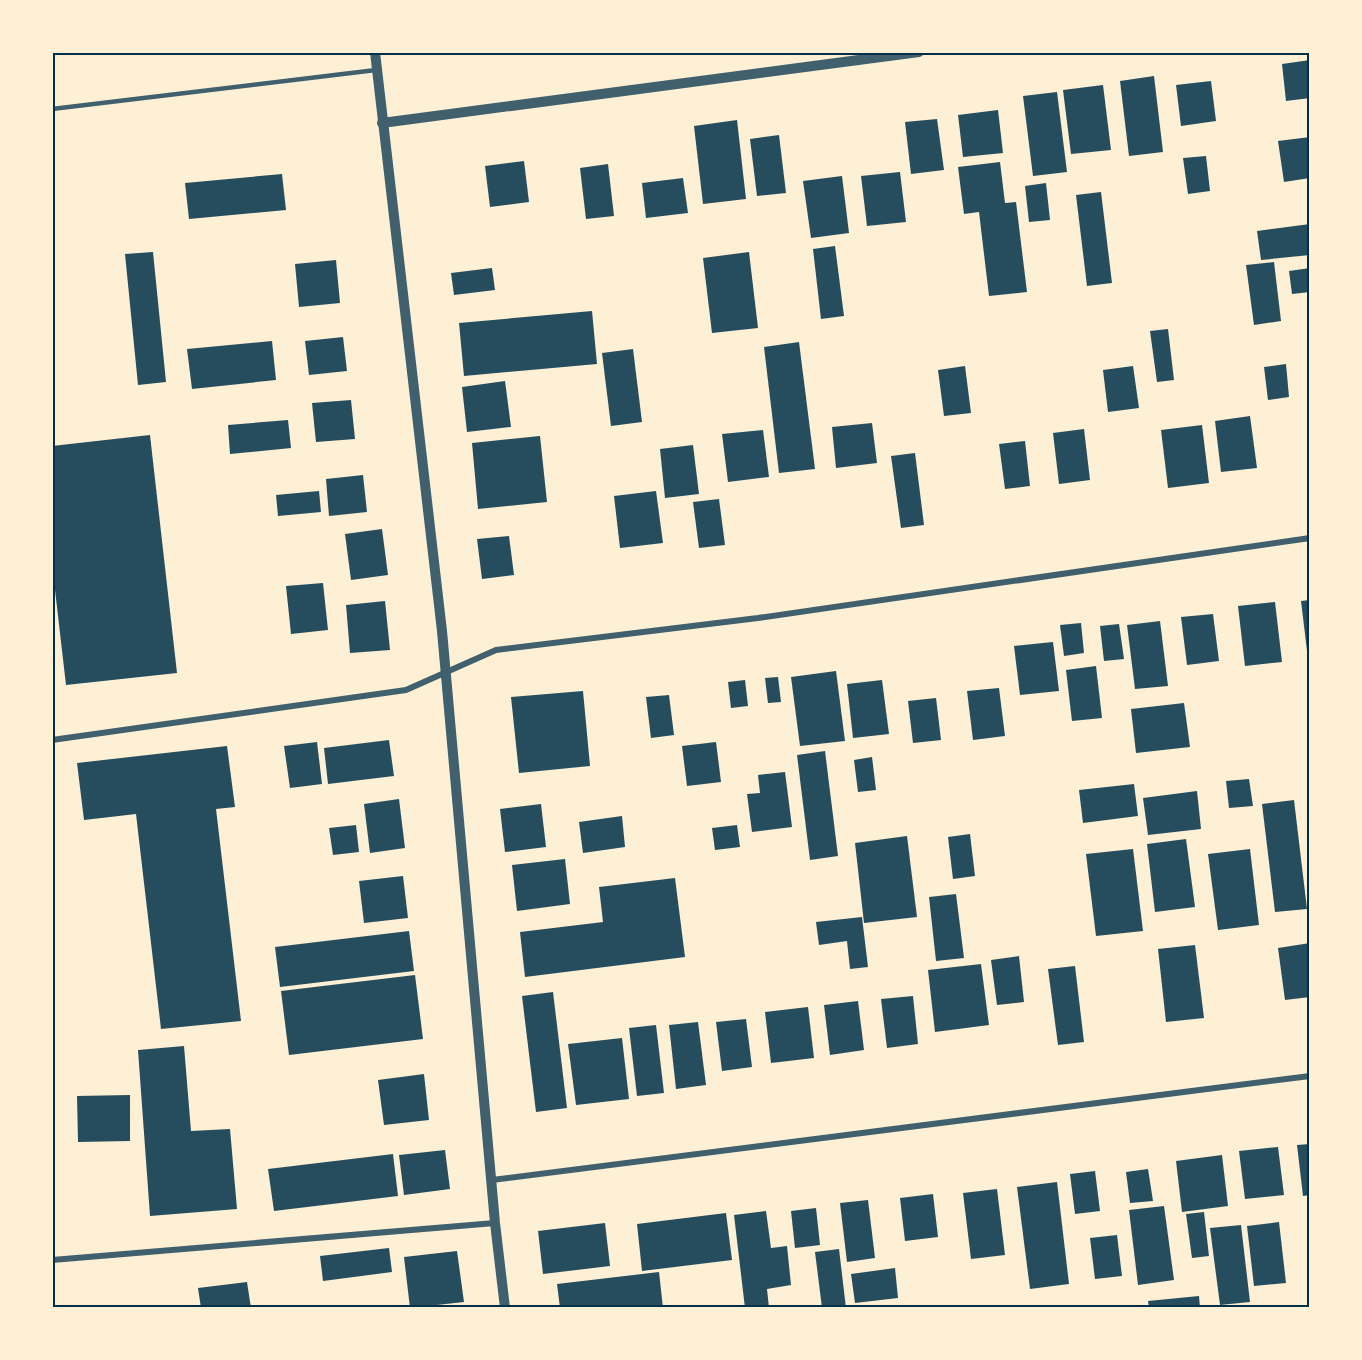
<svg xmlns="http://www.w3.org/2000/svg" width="1362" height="1360" font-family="'Fira Sans Condensed',sans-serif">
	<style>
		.building { fill: #264d5e }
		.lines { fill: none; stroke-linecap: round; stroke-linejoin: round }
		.service { stroke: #3f606c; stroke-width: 4.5 }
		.minor { stroke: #3f606c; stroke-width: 6 }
		.tertiary { stroke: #3f606c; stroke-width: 10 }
		.neatline { fill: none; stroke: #003049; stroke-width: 2 }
	</style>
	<rect width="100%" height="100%" fill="#fdf0d5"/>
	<g class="building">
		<path d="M1310 60V98L1286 101 1282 64Z"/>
		<path d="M1154 76 1163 152 1129 156 1120 81Z"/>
		<path d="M1211 81 1216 121 1181 126 1176 85Z"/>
		<path d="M1103 85 1111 150 1071 154 1063 90Z"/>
		<path d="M1057 92 1067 172 1033 176 1023 96Z"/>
		<path d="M998 110 1003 153 963 157 958 115Z"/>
		<path d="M937 119 944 170 911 174 905 122Z"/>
		<path d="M737 120 746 199 703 204 694 126Z"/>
		<path d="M779 135 786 193 757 196 750 139Z"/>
		<path d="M1310 137V178L1284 182 1278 141Z"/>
		<path d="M1206 156 1210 191 1188 194 1183 158Z"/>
		<path d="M524 161 529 202 490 207 485 166Z"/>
		<path d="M1000 162 1005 203 1016 202 1027 292 989 296 979 212 964 214 958 167Z"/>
		<path d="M608 164 614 216 586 219 580 168Z"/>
		<path d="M900 172 906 222 867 226 861 176Z"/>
		<path d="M282 174 286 210 189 219 185 183Z"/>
		<path d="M842 176 849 233 811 238 803 181Z"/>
		<path d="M683 178 688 213 646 218 642 183Z"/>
		<path d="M1046 183 1050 220 1029 222 1025 186Z"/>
		<path d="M1101 192 1112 283 1087 286 1076 195Z"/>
		<path d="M1310 224V255L1261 260 1257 231Z"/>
		<path d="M835 246 844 316 821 319 813 249Z"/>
		<path d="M153 252 166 382 138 385 125 254Z"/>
		<path d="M749 252 758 328 712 333 703 258Z"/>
		<path d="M336 260 340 303 299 307 295 264Z"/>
		<path d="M1274 262 1281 321 1254 325 1246 265Z"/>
		<path d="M492 268 495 290 454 295 451 273Z"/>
		<path d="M1310 268V292L1292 294 1289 271Z"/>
		<path d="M592 311 597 364 464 376 459 323Z"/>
		<path d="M1168 329 1174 380 1157 382 1150 331Z"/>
		<path d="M343 337 347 371 309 375 305 341Z"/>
		<path d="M272 341 276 380 192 389 187 349Z"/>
		<path d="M799 342 815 469 779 473 764 347Z"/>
		<path d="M633 349 642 422 611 426 602 353Z"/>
		<path d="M1286 364 1289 397 1268 400 1264 367Z"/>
		<path d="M965 366 971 413 944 416 938 370Z"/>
		<path d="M1133 366 1139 408 1108 412 1103 370Z"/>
		<path d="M505 381 511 427 467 432 462 387Z"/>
		<path d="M351 400 355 439 316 442 312 403Z"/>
		<path d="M1250 416 1257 468 1221 472 1215 421Z"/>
		<path d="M288 420 291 448 230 454 228 425Z"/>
		<path d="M872 423 877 463 836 468 832 427Z"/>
		<path d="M1202 425 1209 483 1168 488 1161 430Z"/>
		<path d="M1084 429 1090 480 1059 484 1053 433Z"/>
		<path d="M763 430 769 477 728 482 722 434Z"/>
		<path d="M150 435 177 673 66 685 52 564V446Z"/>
		<path d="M540 436 547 502 478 509 472 443Z"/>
		<path d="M1025 441 1030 486 1005 489 999 444Z"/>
		<path d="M693 445 699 494 665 498 660 449Z"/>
		<path d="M915 453 924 525 901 528 891 456Z"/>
		<path d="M363 475 367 512 329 516 326 479Z"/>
		<path d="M319 491 321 512 278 516 276 495Z"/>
		<path d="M656 491 663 543 620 548 614 496Z"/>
		<path d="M719 499 725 545 699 548 693 502Z"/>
		<path d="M382 529 388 575 351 580 345 534Z"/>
		<path d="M509 536 514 575 482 579 477 539Z"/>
		<path d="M323 583 328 630 291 634 286 586Z"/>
		<path d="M1310 600V659H1308L1301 601Z"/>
		<path d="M385 601 390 650 350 653 346 605Z"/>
		<path d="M1275 602 1282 662 1245 666 1238 606Z"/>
		<path d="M1213 614 1219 661 1187 665 1181 617Z"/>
		<path d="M1160 621 1168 686 1135 689 1127 625Z"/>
		<path d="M1081 623 1084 653 1064 656 1060 625Z"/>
		<path d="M1119 624 1124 659 1104 661 1100 626Z"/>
		<path d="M1053 642 1059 691 1020 695 1014 646Z"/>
		<path d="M1096 666 1102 718 1072 721 1066 670Z"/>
		<path d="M836 671 845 741 800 746 791 677Z"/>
		<path d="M778 677 781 702 768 703 765 678Z"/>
		<path d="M745 680 748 706 731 708 728 682Z"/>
		<path d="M882 680 889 734 853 738 847 684Z"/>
		<path d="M999 688 1005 736 973 740 967 691Z"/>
		<path d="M583 691 590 766 519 773 511 697Z"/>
		<path d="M669 695 674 735 651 738 646 697Z"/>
		<path d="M936 698 941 740 913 743 908 701Z"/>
		<path d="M1184 703 1190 747 1136 753 1131 709Z"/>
		<path d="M389 740 394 776 328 784 324 748Z"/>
		<path d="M317 742 322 784 290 788 284 746Z"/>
		<path d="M716 742 721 782 687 786 682 746Z"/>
		<path d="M227 746 235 807 216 809 241 1021 161 1029 136 814 84 820 77 763Z"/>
		<path d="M825 751 838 856 810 860 797 755Z"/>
		<path d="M872 757 876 790 858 792 854 760Z"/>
		<path d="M785 772 792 827 752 832 747 794 760 793 758 775Z"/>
		<path d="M1249 779 1253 806 1229 808 1226 781Z"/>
		<path d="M1134 784 1138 816 1083 823 1079 790Z"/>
		<path d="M1197 791 1201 829 1148 835 1143 798Z"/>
		<path d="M399 799 405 848 370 853 364 804Z"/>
		<path d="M1294 800 1307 909 1275 912 1262 804Z"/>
		<path d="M541 804 546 847 505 852 500 809Z"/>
		<path d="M622 816 625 847 583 853 579 822Z"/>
		<path d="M356 825 359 852 333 855 329 828Z"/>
		<path d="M737 825 740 847 715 850 712 828Z"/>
		<path d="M970 834 975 876 953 879 948 837Z"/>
		<path d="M907 836 917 917 864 923 855 843Z"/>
		<path d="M1186 839 1195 907 1155 912 1147 844Z"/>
		<path d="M1133 849 1143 931 1096 936 1086 854Z"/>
		<path d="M1250 849 1259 925 1218 930 1208 854Z"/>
		<path d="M565 859 570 904 517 911 512 865Z"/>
		<path d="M403 876 408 918 364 923 359 881Z"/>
		<path d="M675 878 685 957 525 977 520 932 603 922 599 887Z"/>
		<path d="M956 894 964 958 936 961 929 897Z"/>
		<path d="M862 917 868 967 850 969 847 941 819 945 816 922Z"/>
		<path d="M409 931 414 971 280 987 275 947Z"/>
		<path d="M1310 943V997L1285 1000 1278 948Z"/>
		<path d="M1195 945 1204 1018 1166 1022 1158 949Z"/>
		<path d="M1019 956 1024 1002 997 1005 991 960Z"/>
		<path d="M981 964 989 1025 935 1032 928 970Z"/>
		<path d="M1075 966 1084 1042 1058 1045 1048 969Z"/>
		<path d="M415 975 423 1039 289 1055 281 991Z"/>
		<path d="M553 992 567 1108 536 1112 522 996Z"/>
		<path d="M913 996 918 1044 887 1048 881 999Z"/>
		<path d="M858 1001 864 1050 830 1055 824 1005Z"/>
		<path d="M808 1007 814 1058 771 1063 765 1012Z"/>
		<path d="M746 1019 752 1067 722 1071 716 1022Z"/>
		<path d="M698 1022 706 1085 676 1089 669 1025Z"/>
		<path d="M656 1025 664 1093 637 1096 629 1028Z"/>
		<path d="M622 1038 629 1099 576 1105 568 1044Z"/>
		<path d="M184 1046 191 1131 230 1129 237 1209 150 1216 138 1050Z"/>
		<path d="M424 1074 429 1120 384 1125 378 1080Z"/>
		<path d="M130 1095V1141L78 1142 77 1096Z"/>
		<path d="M1310 1144V1195L1303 1196 1297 1145Z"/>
		<path d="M1278 1147 1284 1195 1245 1199 1239 1151Z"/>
		<path d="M445 1150 450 1189 404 1195 399 1155Z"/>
		<path d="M393 1154 398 1196 274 1211 268 1169Z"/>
		<path d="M1222 1155 1228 1206 1182 1212 1176 1161Z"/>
		<path d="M1148 1169 1153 1201 1130 1203 1126 1172Z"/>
		<path d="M1095 1171 1100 1211 1075 1214 1070 1174Z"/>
		<path d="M1057 1182 1069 1284 1030 1289 1017 1187Z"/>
		<path d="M997 1189 1005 1255 971 1259 963 1193Z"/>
		<path d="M933 1194 938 1237 905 1241 900 1198Z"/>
		<path d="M868 1200 875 1258 847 1262 840 1203Z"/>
		<path d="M1164 1206 1174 1280 1138 1285 1129 1210Z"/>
		<path d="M816 1208 820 1245 795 1248 791 1211Z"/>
		<path d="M766 1211 771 1248 787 1246 791 1285 767 1289 769 1308H745L734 1215Z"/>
		<path d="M1204 1212 1209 1256 1192 1258 1186 1214Z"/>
		<path d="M726 1213 732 1260 642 1271 637 1224Z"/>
		<path d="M1279 1222 1286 1283 1254 1286 1247 1226Z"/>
		<path d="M605 1223 610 1266 543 1274 538 1231Z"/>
		<path d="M1241 1225 1250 1302 1220 1305 1210 1228Z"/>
		<path d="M1117 1235 1122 1276 1095 1279 1090 1238Z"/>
		<path d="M389 1248 392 1272 323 1281 320 1256Z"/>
		<path d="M839 1249 846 1308H822L815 1252Z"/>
		<path d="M457 1251 464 1302 410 1308 404 1257Z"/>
		<path d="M895 1268 898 1298 855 1303 851 1274Z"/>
		<path d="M659 1272 663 1308H560L557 1284Z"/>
		<path d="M247 1282 251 1308H201L198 1288Z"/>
		<path d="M1199 1296 1200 1308H1149L1148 1301Z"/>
	</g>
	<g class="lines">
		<path class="service" d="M52 109 376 70"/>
		<g class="minor">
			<path d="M52 740 406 690 496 650 758 618 1310 538"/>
			<path d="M492 1180 1310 1076"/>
			<path d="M52 1260 495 1223"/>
		</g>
		<g class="tertiary">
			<path d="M375 52 442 631 495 1223 505 1308"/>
			<path d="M382 123 919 52"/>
		</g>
	</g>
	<rect width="1362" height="1360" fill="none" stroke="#fdf0d5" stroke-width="108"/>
	<rect x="54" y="54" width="1254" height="1252" class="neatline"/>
</svg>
